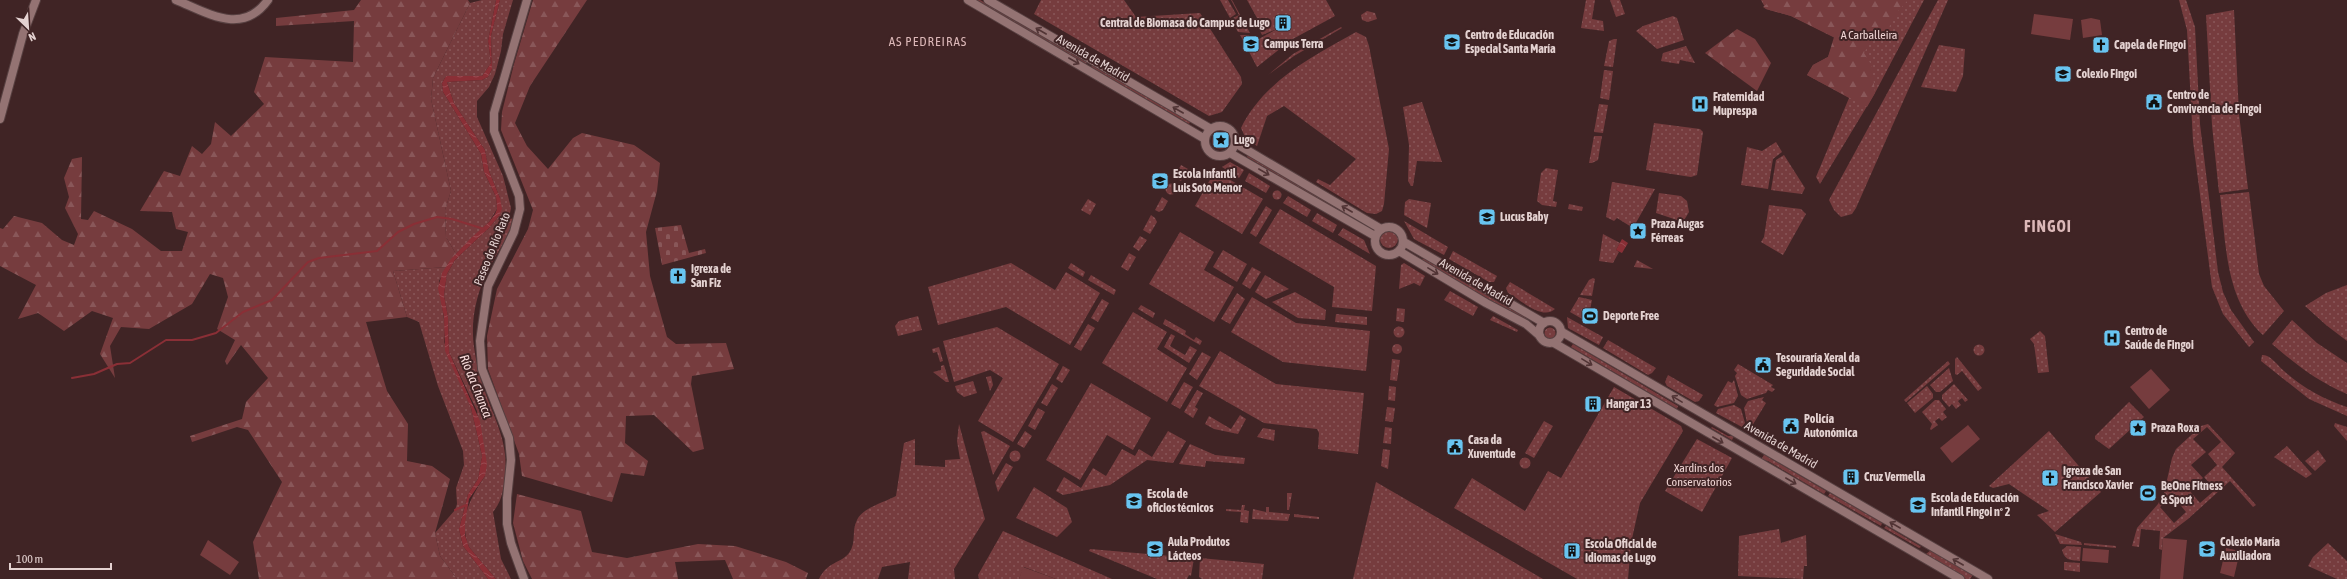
<svg xmlns="http://www.w3.org/2000/svg" width="2347" height="579" font-family="'Asap Condensed',sans-serif">
	<style>
		.green { fill: url(#green-dots); fill-rule: evenodd }
		.forest { fill: url(#forest-firs) }
		.cemetery { fill: url(#cemetery-stones) }
		.pitch { fill: #763c3e }
		.water { fill: url(#water-waves) }
		.lines { fill: none; stroke-linecap: round; stroke-linejoin: round }
		.stream { stroke: #8a2f36; stroke-width: 2 }
		.tertiary-casing { stroke: #574041; stroke-width: 10 }
		.tertiary { stroke: #947373; stroke-width: 8 }
		.oneway { stroke: #513435 }
		.labels { text-anchor: middle; dominant-baseline: central; stroke-width: 4; stroke-linejoin: round; paint-order: stroke }
		.poi-label { font-size: 12px; font-weight: bold; fill: #e4d2d1; stroke: #402425; text-anchor: start }
		.park-label { font-size: 12px; fill: #f0d5d4; stroke: #402425 }
		.street-label { font-size: 12px; fill: #e4d2d1; stroke: #402425 }
		.neighbourhood-label { font-size: 13px; letter-spacing: 1px; fill: #dcb8b8; stroke: #402425 }
		.water-label { font-size: 13px; font-style: italic; fill: #f8dddc; stroke: #402425 }
		.district-label { font-size: 16px; font-weight: bold; letter-spacing: 1px; fill: #dcb8b8; stroke: #402425 }
	</style>
	<defs>
		<pattern id="green-dots" width="8" height="8" patternUnits="userSpaceOnUse"><rect width="8" height="8" fill="#763c3e"/><path d="M2 2h.1M6 6h.1" fill="none" stroke="#895759" stroke-width="1.8" stroke-linecap="round"/></pattern>
		<pattern id="forest-firs" width="22" height="20" patternUnits="userSpaceOnUse"><rect width="22" height="20" fill="#763c3e"/><path d="M5 1l3.5 6h-7zM16 11l3.5 6h-7z" fill="#895759"/></pattern>
		<pattern id="cemetery-stones" width="16" height="16" patternUnits="userSpaceOnUse"><rect width="16" height="16" fill="#763c3e"/><path d="M2 7V4a2 2 0 0 1 4 0v3zM10 15v-3a2 2 0 0 1 4 0v3z" fill="#895759"/></pattern>
		<pattern id="water-waves" width="16" height="10" patternUnits="userSpaceOnUse"><rect width="16" height="10" fill="#8a2f36"/><path d="M0 5q4-4 8 0t8 0" fill="none" stroke="#9a4c52"/></pattern>
	</defs>
	<rect width="100%" height="100%" fill="#402425"/>
	<g class="green">
		<path d="M482 0H496L488 41 491 63 482 76H446L442 83 443 92 481 154 484 172 496 197 497 209 489 222 456 254 446 237 445 210 451 191 431 99 433 78 470 3Z"/>
		<path d="M500 0H513L503 34 501 51 495 74 489 87 477 101V117L503 176 511 208 509 218 513 219C509 237 498 251 489 268 477 292 470 319 474 347 476 360 478 373 483 386 495 422 511 444 504 485 502 496 500 503 493 512L501 559 511 579H496L469 547C458 519 470 499 485 476L477 411 449 352 448 317 444 295 447 274 455 260 489 228 499 216 500 198 489 171 485 150 454 103 447 82 482 80 488 77 492 69 491 36Z"/>
		<path d="M975 0H980L1087 62 1086 64Z"/>
		<path d="M1041 0H1124L1136 17 1200 13 1241 77 1242 84 1222 112 1209 116 1034 14Z"/>
		<path d="M1220 0H1228L1236 14 1230 18Z"/>
		<path d="M1231 0H1232L1250 33 1238 32 1231 19 1239 15Z"/>
		<path d="M1247 0H1326L1335 16 1291 40 1257 67 1246 46 1277 29 1262 35 1259 29 1262 27Z"/>
		<path d="M1586 0H1595L1592 19 1603 21 1604 31 1581 28Z"/>
		<path d="M1610 0H1620L1625 14 1616 17Z"/>
		<path d="M1761 0H1924L1875 93 1820 184 1816 177 1849 98 1807 75 1813 65 1828 57 1835 38 1791 16 1766 9Z"/>
		<path d="M1938 0H1948L1856 208 1852 214 1841 217 1834 210 1829 200Z"/>
		<path d="M2179 0H2186L2195 27 2200 124 2218 272 2223 292 2231 310 2254 342 2249 347 2223 314 2212 287 2193 141 2187 30Z"/>
		<path d="M2234 10 2239 114 2248 189 2219 193 2212 125 2206 15Z"/>
		<path d="M1367 11 1375 13 1377 19 1368 22 1362 20 1361 15Z"/>
		<path d="M1673 16 1677 18 1684 40 1657 49 1636 31 1643 26Z"/>
		<path d="M1341 27 1342 28 1294 56 1268 75 1293 54Z"/>
		<path d="M1356 32 1366 37 1369 46 1389 149 1384 204 1382 211 1376 214 1367 213 1316 182 1318 179 1330 185 1356 159 1284 106 1267 116 1257 146 1246 139 1241 128C1264 81 1313 56 1356 32Z"/>
		<path d="M1240 35H1249L1252 40 1245 44Z"/>
		<path d="M1614 39H1617L1613 67 1604 66 1609 41Z"/>
		<path d="M1939 45 1965 49 1963 76 1956 92 1921 87Z"/>
		<path d="M1686 46 1695 63 1680 60 1679 64 1661 61 1663 53Z"/>
		<path d="M1093 65 1190 122 1189 124 1091 67Z"/>
		<path d="M1604 70 1613 71 1609 100 1600 98Z"/>
		<path d="M1422 102 1442 162 1417 161 1413 186H1411L1408 181 1409 145 1403 107Z"/>
		<path d="M1599 104 1608 105 1603 133 1594 132Z"/>
		<path d="M1654 123 1700 129 1703 132 1697 175 1691 177 1646 170Z"/>
		<circle cx="1220" cy="141" r="8"/>
		<path d="M1594 136H1602L1598 160 1592 163H1589Z"/>
		<path d="M1776 142 1782 152 1773 159 1768 189 1741 185 1747 147 1762 151Z"/>
		<path d="M1248 155 1354 218 1353 219 1247 157Z"/>
		<path d="M1784 155 1805 188 1802 194 1771 190 1776 160Z"/>
		<path d="M1230 162 1244 170 1239 178 1222 167Z"/>
		<path d="M1181 165 1188 169 1181 181 1174 177Z"/>
		<path d="M1546 168 1558 170 1553 201 1557 202 1556 207 1542 205 1537 201 1541 173Z"/>
		<path d="M1215 171 1263 199 1242 234 1195 206Z"/>
		<path d="M1249 173 1270 186 1266 193 1245 181Z"/>
		<path d="M1612 182 1655 189 1633 228 1617 218 1614 221 1606 217Z"/>
		<circle cx="1171" cy="189" r="5.5"/>
		<circle cx="1277" cy="195" r="4.5"/>
		<path d="M2249 192 2259 274 2264 286 2284 311 2263 335C2225 300 2226 243 2220 195Z"/>
		<path d="M1659 193 1681 196 1687 201 1689 212 1683 222 1656 213Z"/>
		<path d="M1288 196 1311 210 1307 217 1283 203Z"/>
		<path d="M1162 197 1168 201 1163 210 1159 212 1155 210Z"/>
		<path d="M1088 199 1096 204 1090 215 1081 210Z"/>
		<path d="M1409 199 1431 203 1427 228 1404 215 1405 202Z"/>
		<path d="M1569 204 1583 207 1582 211 1568 209Z"/>
		<path d="M1769 205 1801 209 1806 214 1783 255 1761 242 1764 237Z"/>
		<path d="M1266 206 1272 210 1256 237 1250 233Z"/>
		<path d="M1280 209 1376 266 1372 311 1332 307 1334 287 1259 243Z"/>
		<path d="M1317 213 1337 225 1333 233 1312 221Z"/>
		<path d="M1151 215 1155 218 1157 222 1150 234 1143 230Z"/>
		<path d="M1404 221 1448 247 1444 255 1414 239Z"/>
		<path d="M1343 228 1364 240 1370 254 1338 235Z"/>
		<circle cx="1389" cy="239" r="9"/>
		<path d="M1180 232 1214 252 1204 270 1234 287 1214 322 1149 284Z"/>
		<path d="M1603 234 1620 243 1616 250 1619 252 1613 263 1599 261Z"/>
		<path d="M1140 236 1147 240 1139 251 1133 247Z"/>
		<path d="M1223 250 1247 264 1237 282 1213 267Z"/>
		<path d="M1453 251 1497 276 1494 282H1489L1449 259Z"/>
		<path d="M1129 253 1136 257 1128 271 1121 267Z"/>
		<path d="M1424 257 1527 318 1526 321 1422 260Z"/>
		<path d="M1637 260 1653 269 1634 267Z"/>
		<path d="M1011 263 1055 290 1066 272 1100 293 1070 345 1006 307 938 325 928 287Z"/>
		<path d="M1071 263 1085 272 1083 277 1068 268Z"/>
		<path d="M1404 263 1425 276 1420 286 1414 283 1399 289 1401 265Z"/>
		<path d="M446 267 439 281 445 327 444 342 471 408 482 456 478 479 468 494 459 529 463 546 488 579H457L440 556 435 533 455 510 457 504 456 488 464 465 463 451 438 386 419 322 407 317 393 271Z"/>
		<path d="M1252 267 1261 272 1250 289 1242 284Z"/>
		<path d="M1091 275 1116 290 1114 295 1088 280Z"/>
		<path d="M1265 275 1289 289 1266 299 1255 292Z"/>
		<path d="M1593 278 1595 279 1592 296 1580 295 1589 280Z"/>
		<path d="M1510 282 1555 309C1542 321 1520 299 1508 293L1506 288Z"/>
		<path d="M2347 285V341L2326 325 2305 306 2326 293Z"/>
		<path d="M1450 291 1478 307 1473 316 1444 300Z"/>
		<path d="M1295 292 1326 310 1325 320 1298 318 1272 302Z"/>
		<path d="M1237 293 1245 299 1230 324 1221 319Z"/>
		<path d="M1252 297 1296 323 1370 331 1366 371 1283 362 1231 332Z"/>
		<path d="M1579 297 1592 300 1590 310 1584 320 1570 312Z"/>
		<path d="M1102 299 1109 303 1098 322 1091 318Z"/>
		<path d="M1141 305 1155 313 1153 318 1138 309Z"/>
		<path d="M1397 308 1405 309 1404 322 1396 321Z"/>
		<path d="M1133 312 1167 332 1157 349 1187 368 1167 402 1102 363Z"/>
		<path d="M1336 314 1367 317V325L1335 322Z"/>
		<path d="M918 316 922 330 898 336 895 326 899 321Z"/>
		<path d="M1493 316 1518 330 1517 332 1490 320Z"/>
		<path d="M1567 317 1603 337 1599 345 1568 328Z"/>
		<path d="M1165 319 1186 331 1185 334 1194 340 1196 337 1202 341 1200 345 1163 324Z"/>
		<path d="M2292 320 2317 343 2347 363V394C2318 382 2295 364 2272 344Z"/>
		<path d="M1088 324 1095 328 1081 351 1074 347Z"/>
		<circle cx="1399" cy="332" r="5.5"/>
		<path d="M997 327 1059 364 1013 442 978 421 1003 378 990 370 954 382 943 341Z"/>
		<circle cx="1550" cy="333" r="5.5"/>
		<path d="M2040 331 2045 336 2049 372 2038 373 2034 344 2030 339Z"/>
		<path d="M1171 334 1175 336 1170 346 1185 355 1190 346 1197 350 1189 363 1164 347Z"/>
		<path d="M1608 340 1656 368 1652 373 1648 375 1603 348Z"/>
		<path d="M1573 344 1678 406 1677 409 1571 347Z"/>
		<circle cx="1397" cy="349" r="5"/>
		<circle cx="1979" cy="350" r="5.5"/>
		<path d="M939 347 943 361 940 362 937 352 933 353 932 349Z"/>
		<path d="M1220 351 1276 384 1364 393 1358 454 1318 449 1319 433 1317 429 1264 423 1199 386Z"/>
		<path d="M1202 352 1211 357 1197 380 1189 374Z"/>
		<path d="M2262 355C2270 354 2278 366 2284 371 2301 387 2325 400 2347 407V416L2309 399 2261 361Z"/>
		<path d="M1957 357 1982 388 1978 391 1962 371 1957 375 1955 374V359Z"/>
		<path d="M1392 359 1400 360 1397 381 1390 380Z"/>
		<path d="M1948 361 1950 364 1906 402 1904 400Z"/>
		<path d="M1738 364 1773 385 1771 387 1775 389 1772 392 1768 390 1766 393 1747 399 1741 395 1735 376 1737 373 1734 370Z"/>
		<path d="M944 365 949 382H946L933 372 941 370V366Z"/>
		<path d="M1063 366 1070 370 1062 383 1056 379Z"/>
		<path d="M1949 368 1953 381 1940 392H1936L1930 385Z"/>
		<path d="M1668 375 1703 395 1699 401 1695 402 1667 386 1665 382Z"/>
		<path d="M991 376 993 385 990 391 986 377Z"/>
		<path d="M1734 380 1738 396 1734 403 1717 407 1714 405 1728 381 1732 383Z"/>
		<path d="M973 381 977 393 964 397 957 392 955 386Z"/>
		<path d="M1184 382 1193 387 1180 409 1171 404Z"/>
		<path d="M1091 383 1151 418 1133 450 1107 435 1080 480 1046 460Z"/>
		<path d="M1052 384 1058 388 1047 406 1041 403Z"/>
		<path d="M1954 384 1968 400 1965 402 1962 398 1958 401 1961 405 1956 409 1952 404 1949 407 1942 399V395Z"/>
		<path d="M1389 386 1396 387 1395 401 1388 400Z"/>
		<path d="M1927 386 1933 394V398L1915 413 1907 403Z"/>
		<path d="M1614 387 1681 426 1683 431 1640 503 1631 543 1628 579H1577L1454 508 1472 478 1525 511 1548 471 1561 478Z"/>
		<path d="M1197 390 1203 393 1195 407 1198 409 1193 418 1184 412Z"/>
		<path d="M1764 397 1762 400 1766 403 1752 426 1747 423 1744 408 1748 401Z"/>
		<path d="M1935 400H1939L1946 409 1943 412 1947 417 1942 421 1939 418 1935 421 1938 425 1931 430 1930 429 1932 424 1922 412Z"/>
		<path d="M2129 402 2144 417 2109 449 2095 439V436Z"/>
		<path d="M1734 405 1741 409 1745 423 1742 427 1716 413 1718 409Z"/>
		<path d="M1387 407 1395 408 1393 422 1385 421Z"/>
		<path d="M1038 408 1045 412 1035 430 1028 426Z"/>
		<path d="M1240 415 1246 419 1238 434 1214 429 1205 424 1209 416 1231 429Z"/>
		<path d="M1544 421 1553 426 1534 458 1525 453Z"/>
		<path d="M2335 423 2347 427V441L2334 426Z"/>
		<path d="M959 424 985 519 954 569 955 579H908L910 562 882 567 878 579H819C828 561 840 564 849 553 857 542 851 531 857 520 862 508 885 502 896 496L904 443 915 439V465L945 467V460L960 459 957 441Z"/>
		<path d="M2208 424 2235 453 2222 467 2256 505 2253 507 2230 481 2188 519 2163 538 2162 550 2159 549 2160 531 2141 529 2139 547 2132 546 2137 528 2158 504 2164 493 2172 458 2176 449 2201 426ZM2207 427 2221 442 2208 454 2217 465 2204 477 2215 490 2200 503 2189 490 2203 478 2191 465 2206 452 2193 439ZM2173 496 2186 512 2174 523 2160 507Z"/>
		<path d="M1385 427 1392 428 1391 444 1383 443Z"/>
		<path d="M1712 427 1728 436H1734L1732 440 1711 428Z"/>
		<path d="M1263 428 1275 430 1274 441 1257 437Z"/>
		<path d="M984 431 1010 446 993 475 981 432Z"/>
		<path d="M1025 431 1032 436 1024 448 1017 444Z"/>
		<path d="M1168 431 1186 441 1173 463 1147 460 1110 485 1063 495 1056 491 1064 477 1081 488 1093 468 1106 476 1122 449 1135 456 1139 449 1152 457Z"/>
		<path d="M2049 431 2101 492 2055 532 2037 515 2049 511 2009 484 1993 488 1989 486Z"/>
		<path d="M1697 439 1732 458 1702 512 1665 491Z"/>
		<path d="M1190 444 1215 455 1245 458 1244 464 1206 461 1205 467 1179 464Z"/>
		<path d="M2287 446 2312 474 2306 478 2274 457Z"/>
		<path d="M1383 449 1390 450 1388 469 1381 466Z"/>
		<path d="M2318 450 2326 461 2315 471 2305 461Z"/>
		<circle cx="1015" cy="456" r="5.5"/>
		<path d="M1765 453 1770 458 1826 491 1824 494 1768 461 1761 460Z"/>
		<circle cx="1525" cy="463" r="5.5"/>
		<path d="M1006 463 1013 467 998 492 995 482Z"/>
		<path d="M1376 482 1543 579H1353Z"/>
		<path d="M1034 487 1067 508 1072 522 1057 537 1016 518Z"/>
		<path d="M1287 493H1292L1289 510H1287Z"/>
		<path d="M1830 493 1882 523 1881 526 1828 496Z"/>
		<path d="M1242 505H1245L1244 510 1249 511 1248 523 1240 522 1241 512 1226 511V509L1241 510Z"/>
		<path d="M1266 507H1269V512L1290 514 1288 521 1252 519 1253 509 1266 512Z"/>
		<path d="M1294 514 1319 517V519L1294 517Z"/>
		<path d="M1886 526 1920 546 1921 547 1919 548 1884 528Z"/>
		<path d="M1779 529 1781 543 1806 535 1807 566H1804L1803 579 1738 576 1739 536Z"/>
		<path d="M1003 531 1112 579H1056L1024 567 1019 579H979L978 575Z"/>
		<path d="M2055 534 2081 542 2082 545 2060 544Z"/>
		<path d="M2084 543 2116 546V548L2084 545Z"/>
		<path d="M2328 543 2347 561V579H2337L2308 566 2313 557Z"/>
		<path d="M2067 546 2081 547 2080 561C2069 560 2065 560 2062 550Z"/>
		<path d="M1090 549 1194 558 1191 576 1189 575 1187 579H1157L1089 551Z"/>
		<path d="M1931 550 1973 575 1970 579H1966L1929 556 1926 554Z"/>
		<path d="M1200 558 1264 564 1262 579H1202L1199 577Z"/>
		<path d="M2064 562 2080 563V572L2064 570Z"/>
	</g>
	<g class="forest">
		<path d="M361 0H468L470 3 433 78 431 99 451 191 445 210 446 237 456 254 446 267 393 271 407 317 366 322 387 391 408 424 407 461 432 466 450 479 435 533 440 556 457 579H259L253 542 282 482 248 430 237 427 192 442 190 436 242 419 246 402 268 378 241 345 227 365 225 361 235 340 217 329 228 297 223 278 210 274 192 304 149 329 121 327 110 346 115 378 100 354 113 318 92 311 64 331 38 313 18 319 36 285 0 266V228L3 229 14 216 42 223 62 240 74 245 78 234 65 208 69 197 64 178 72 159 82 157 81 219 88 220 94 211 132 229 161 251H182L188 232 176 229 172 212 140 211 164 171 180 176 192 146 202 154 211 144 215 122 231 136 264 104 254 92 265 57 353 62 354 21 276 26V18L354 10Z"/>
		<path d="M533 0H587L530 86 515 123 527 146 548 169 573 138 582 133 634 145 660 163 657 191 646 232 650 276 667 337 676 344 726 343 734 369 692 376 691 384 704 449 693 452 654 415 626 416 625 443 648 461 644 476 621 473 612 502 522 476 519 454 488 369 487 336 497 289 528 229 533 210 501 130 502 112 514 64Z"/>
		<path d="M1766 0H1908L1893 17 1888 31 1871 41 1864 53 1872 66 1875 93 1867 107 1807 75 1813 65 1828 57 1834 37 1791 16 1766 9 1763 7 1767 4Z"/>
		<path d="M1737 29 1755 39 1771 63 1757 91 1705 53Z"/>
		<path d="M517 494 581 511 592 552 627 558 698 544 735 546 786 562 808 573 806 579H733L725 560 675 562 678 579H532L523 561 513 523Z"/>
	</g>
	<path class="cemetery" d="M681 225 689 253 705 249 706 253 662 265 655 228Z"/>
	<g class="pitch">
		<path d="M2034 14 2073 19 2070 40 2031 34Z"/>
		<path d="M2091 18 2100 20 2102 35 2083 38 2081 20Z"/>
		<path d="M2151 369 2170 390 2149 409 2130 387Z"/>
		<path d="M1968 425 1980 439 1952 463 1940 448Z"/>
		<path d="M2163 538 2187 540 2183 579H2160Z"/>
		<path d="M208 540 239 562 230 575 200 555Z"/>
		<path d="M2083 548 2109 550 2108 563 2082 561Z"/>
		<path d="M2226 548 2240 551 2234 577 2220 573Z"/>
		<path d="M1023 567 1056 579H1019Z"/>
	</g>
	<g class="water">
		<path d="M496 0H500L491 36 492 69 488 77 482 80 447 82 454 103 485 150 489 171 500 198 502 209 499 216 489 228 455 260 447 274 444 295 448 317 449 352 480 421 487 464 485 476 469 499 465 523V535L469 547 496 579H488L463 546 459 529 468 494 478 479 482 456 471 408 445 351 444 317 438 288 442 273 451 259 471 238 489 222 495 214 497 209 496 197 484 172 481 154 443 92 442 83 446 76H482L491 63 488 41Z"/>
		<path d="M1622 239 1628 243 1622 253 1616 250Z"/>
	</g>
	<g class="lines">
		<g class="stream">
			<path d="M72 378 94 374 117 364 130 363 166 340H192L216 333 243 312 272 300 308 262 319 258 377 251 398 232 414 224 437 217 452 219 484 229"/>
			<path d="M455 510 466 505"/>
		</g>
		<g class="tertiary-casing">
			<g id="tertiary">
				<path d="M176 0C208 13 242 36 268 0"/>
				<path d="M968 0 1205 139"/>
				<path d="M988 0 1211 129"/>
				<path d="M0 119 23 34 36 0"/>
				<circle cx="1220" cy="141" r="15"/>
				<path d="M1235 143 1381 229"/>
				<path d="M1230 153 1375 236"/>
				<circle cx="1389" cy="241" r="14"/>
				<path d="M1404 242 1544 323"/>
				<path d="M1399 251 1486 303 1526 324 1540 336"/>
				<circle cx="1550" cy="332" r="11"/>
				<path d="M1562 332 1988 579"/>
				<path d="M1554 343 1960 579"/>
				<path d="M524 579 511 543 507 524V498L511 460 509 438 482 369 480 341 488 286 514 232 520 209 519 196 494 131V113L527 0"/>
			</g>
		</g>
		<use href="#tertiary" class="tertiary"/>
	</g>
	<defs><path id="oneway-shaft" d="M-6 0H5M1.5-3L5.5 0L1.5 3" fill="none" stroke-width="1.6" stroke-linecap="round" stroke-linejoin="round"/></defs>
	<g class="oneway">
		<use href="#oneway-shaft" transform="translate(1041 31) rotate(-150)"/>
		<use href="#oneway-shaft" transform="translate(1074 61) rotate(30)"/>
		<use href="#oneway-shaft" transform="translate(1178 110) rotate(-150)"/>
		<use href="#oneway-shaft" transform="translate(1264 172) rotate(30)"/>
		<use href="#oneway-shaft" transform="translate(1347 209) rotate(-150)"/>
		<use href="#oneway-shaft" transform="translate(1433 271) rotate(31)"/>
		<use href="#oneway-shaft" transform="translate(1587 362) rotate(31)"/>
		<use href="#oneway-shaft" transform="translate(1677 399) rotate(-149)"/>
		<use href="#oneway-shaft" transform="translate(1718 440) rotate(30)"/>
		<use href="#oneway-shaft" transform="translate(1791 481) rotate(30)"/>
		<use href="#oneway-shaft" transform="translate(1895 525) rotate(-150)"/>
		<use href="#oneway-shaft" transform="translate(1958 562) rotate(-150)"/>
	</g>
	<defs>
		<g id="building-square" transform="scale(0.9)"><rect x="-9" y="-9" width="18" height="18" rx="4" fill="#68c4f0" stroke="#402425"/><path d="M-4-6H4V6H1V3H-1V6H-4ZM-2.5-4.3h1.7v1.8h-1.7ZM.8-4.3h1.7v1.8H.8ZM-2.5-1h1.7V.8h-1.7ZM.8-1h1.7V.8H.8Z" fill="#111"/></g>
		<g id="school-square" transform="scale(0.9)"><rect x="-9" y="-9" width="18" height="18" rx="4" fill="#68c4f0" stroke="#402425"/><path d="M0-5L7-2L0 1L-7-2ZM-4 1L0 2.5L4 1V4Q0 6-4 4Z" fill="#111"/></g>
		<g id="university-square" transform="scale(0.9)"><rect x="-9" y="-9" width="18" height="18" rx="4" fill="#68c4f0" stroke="#402425"/><path d="M0-5L7-2L0 1L-7-2ZM-4 1L0 2.5L4 1V4Q0 6-4 4Z" fill="#111"/></g>
		<g id="church-square" transform="scale(0.9)"><rect x="-9" y="-9" width="18" height="18" rx="4" fill="#68c4f0" stroke="#402425"/><path d="M-1.2-6h2.4v3.5h3.3v2.4h-3.3V6h-2.4V-.1h-3.3v-2.4h3.3Z" fill="#111"/></g>
		<g id="civic-square" transform="scale(0.9)"><rect x="-9" y="-9" width="18" height="18" rx="4" fill="#68c4f0" stroke="#402425"/><path d="M-.6-6.5H3V-4.5H.6V-3L4-1V1h2V6H-6V1h2V-1L-.6-3ZM-1.2 2.5V6h2.4V2.5Z" fill="#111"/></g>
		<g id="hospital-square" transform="scale(0.9)"><rect x="-9" y="-9" width="18" height="18" rx="4" fill="#68c4f0" stroke="#402425"/><path d="M-5-5h3v3.5h4V-5h3V5h-3V1.5h-4V5h-3Z" fill="#111"/></g>
		<g id="sight-square" transform="scale(0.9)"><rect x="-9" y="-9" width="18" height="18" rx="4" fill="#68c4f0" stroke="#402425"/><path d="M0-6L1.8-2.2L6-1.7L2.9 1.2L3.7 5.4L0 3.3L-3.7 5.4L-2.9 1.2L-6-1.7L-1.8-2.2Z" fill="#111"/></g>
		<g id="stadium-square" transform="scale(0.9)"><rect x="-9" y="-9" width="18" height="18" rx="4" fill="#68c4f0" stroke="#402425"/><path d="M0-5a6.5 5 0 1 0 0 10a6.5 5 0 1 0 0-10ZM-3.5-1.8h7v3.6h-7Z" fill="#111"/></g>
	</defs>
	<g fill-rule="evenodd">
		<use href="#building-square" x="1283" y="23"/>
		<use href="#school-square" x="1452" y="42"/>
		<use href="#university-square" x="1251" y="44"/>
		<use href="#church-square" x="2101" y="45"/>
		<use href="#school-square" x="2063" y="74"/>
		<use href="#civic-square" x="2154" y="102"/>
		<use href="#hospital-square" x="1700" y="104"/>
		<use href="#sight-square" x="1221" y="140"/>
		<use href="#school-square" x="1160" y="181"/>
		<use href="#school-square" x="1487" y="217"/>
		<use href="#sight-square" x="1638" y="231"/>
		<use href="#church-square" x="678" y="276"/>
		<use href="#stadium-square" x="1590" y="316"/>
		<use href="#hospital-square" x="2112" y="338"/>
		<use href="#civic-square" x="1763" y="365"/>
		<use href="#building-square" x="1593" y="404"/>
		<use href="#civic-square" x="1791" y="426"/>
		<use href="#sight-square" x="2138" y="428"/>
		<use href="#civic-square" x="1455" y="447"/>
		<use href="#building-square" x="1851" y="477"/>
		<use href="#church-square" x="2050" y="478"/>
		<use href="#stadium-square" x="2148" y="493"/>
		<use href="#university-square" x="1134" y="501"/>
		<use href="#school-square" x="1918" y="505"/>
		<use href="#university-square" x="1155" y="549"/>
		<use href="#school-square" x="2207" y="549"/>
		<use href="#building-square" x="1572" y="551"/>
	</g>
	<g class="labels">
		<g class="poi-label">
			<text x="1270" y="23" text-anchor="end">Central de Biomasa do Campus de Lugo</text>
			<text x="1465" y="35">Centro de Educación<tspan x="1465" dy="14">Especial Santa María</tspan></text>
			<text x="1264" y="44">Campus Terra</text>
			<text x="2114" y="45">Capela de Fingoi</text>
			<text x="2076" y="74">Colexio Fingoi</text>
			<text x="2167" y="95">Centro de<tspan x="2167" dy="14">Convivencia de Fingoi</tspan></text>
			<text x="1713" y="97">Fraternidad<tspan x="1713" dy="14">Muprespa</tspan></text>
			<text x="1234" y="140">Lugo</text>
			<text x="1173" y="174">Escola Infantil<tspan x="1173" dy="14">Luis Soto Menor</tspan></text>
			<text x="1500" y="217">Lucus Baby</text>
			<text x="1651" y="224">Praza Augas<tspan x="1651" dy="14">Férreas</tspan></text>
			<text x="691" y="269">Igrexa de<tspan x="691" dy="14">San Fiz</tspan></text>
			<text x="1603" y="316">Deporte Free</text>
			<text x="2125" y="331">Centro de<tspan x="2125" dy="14">Saúde de Fingoi</tspan></text>
			<text x="1776" y="358">Tesouraría Xeral da<tspan x="1776" dy="14">Seguridade Social</tspan></text>
			<text x="1606" y="404">Hangar 13</text>
			<text x="1804" y="419">Policía<tspan x="1804" dy="14">Autonómica</tspan></text>
			<text x="2151" y="428">Praza Roxa</text>
			<text x="1468" y="440">Casa da<tspan x="1468" dy="14">Xuventude</tspan></text>
			<text x="2063" y="471">Igrexa de San<tspan x="2063" dy="14">Francisco Xavier</tspan></text>
			<text x="1864" y="477">Cruz Vermella</text>
			<text x="2161" y="486">BeOne Fitness<tspan x="2161" dy="14">&amp; Sport</tspan></text>
			<text x="1147" y="494">Escola de<tspan x="1147" dy="14">oficios técnicos</tspan></text>
			<text x="1931" y="498">Escola de Educación<tspan x="1931" dy="14">Infantil Fingoi nº 2</tspan></text>
			<text x="1168" y="542">Aula Produtos<tspan x="1168" dy="14">Lácteos</tspan></text>
			<text x="2220" y="542">Colexio María<tspan x="2220" dy="14">Auxiliadora</tspan></text>
			<text x="1585" y="544">Escola Oficial de<tspan x="1585" dy="14">Idiomas de Lugo</tspan></text>
		</g>
		<g class="park-label">
			<text x="1869" y="35">A Carballeira</text>
			<text x="1699" y="468">Xardíns dos<tspan x="1699" dy="14">Conservatorios</tspan></text>
		</g>
		<g class="street-label">
			<text transform="translate(1093 58) rotate(30)">Avenida de Madrid</text>
			<text transform="translate(492 249) rotate(-68)">Paseo do Río Rato</text>
			<text transform="translate(1476 282) rotate(30)">Avenida de Madrid</text>
			<text transform="translate(1781 445) rotate(30)">Avenida de Madrid</text>
		</g>
		<g class="neighbourhood-label">
			<text x="928" y="41">AS PEDREIRAS</text>
		</g>
		<g class="water-label">
			<text transform="translate(476 386) rotate(68)">Río da Chanca</text>
		</g>
		<g class="district-label">
			<text x="2048" y="226">FINGOI</text>
		</g>
	</g>
	<g transform="translate(28 28) rotate(155)" stroke="#402425" stroke-width="3" paint-order="stroke">
	<path d="M0-3L7 15L0 10L-7 15Z" fill="#e4d2d1"/>
	<text y="-6" font-size="11" font-weight="bold" text-anchor="middle" fill="#e4d2d1">N</text>
	</g>
	<path d="M10 563v6h101v-6" fill="none" stroke="#e4d2d1" stroke-width="2"/>
	<text x="16" y="563" font-size="12" fill="#e4d2d1" stroke="#402425" stroke-width="3" paint-order="stroke">100 m</text>
</svg>
